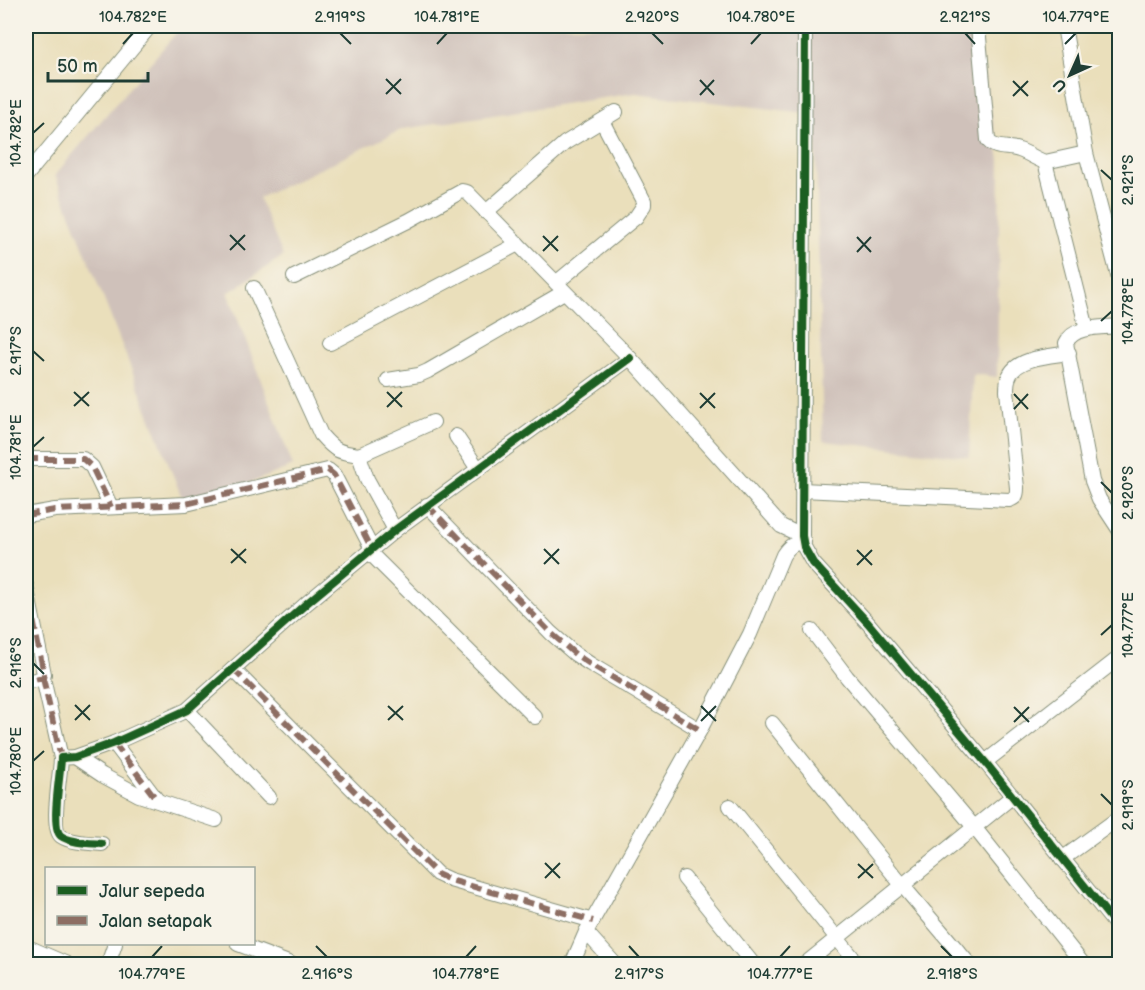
<svg xmlns="http://www.w3.org/2000/svg" width="1145" height="990" font-family="'Balsamiq Sans',sans-serif">
	<style>
		.industrial { fill: #cfc1ba }
		.lines { fill: none; stroke-linecap: round; stroke-linejoin: round }
		.street-casing { stroke: #848e78; stroke-width: 16 }
		.street { stroke: #fff; stroke-width: 14 }
		.quiet { stroke: #8d6e63; stroke-width: 6; stroke-dasharray: 12 6; stroke-linecap: butt }
		.cycleway-casing { stroke: #f7f3e8; stroke-width: 11 }
		.cycleway { stroke: #1b5e20; stroke-width: 8 }
		.ticks { fill: none; stroke: #1f3d34; stroke-width: 2 }
		.neatline { fill: none; stroke: #1f3d34; stroke-width: 2 }
		.ticks-label { font-size: 15px; text-anchor: middle; fill: #1f3d34 }
	</style>
	<rect width="100%" height="100%" fill="#f7f3e8"/>
	<filter id="ink" filterUnits="userSpaceOnUse"><feTurbulence type="fractalNoise" baseFrequency=".0167" numOctaves="2"/><feDisplacementMap in="SourceGraphic" scale="12" xChannelSelector="R" yChannelSelector="G"/><feConvolveMatrix kernelMatrix="1 2 1 2 8 2 1 2 1" color-interpolation-filters="sRGB"/></filter>
	<filter id="wash" filterUnits="userSpaceOnUse"><feTurbulence type="fractalNoise" baseFrequency=".008" numOctaves="4" result="noise"/><feDisplacementMap in="SourceGraphic" scale="24" xChannelSelector="R" yChannelSelector="G"/><feGaussianBlur stdDeviation="1.35" result="paint"/><feColorMatrix in="noise" values="0 0 0 0 0 0 0 0 0 0 0 0 0 0 0 0 0 1.4 0 .05"/><feComposite in="paint" operator="in"/></filter>
	<g filter="url(#wash)">
		<rect width="100%" height="100%" fill="#eadfbb"/>
		<path class="industrial" d="M182 26H975L1000 160 997 377 973 374 969 457 823 441 815 114 635 93 403 129 259 198 283 256 228 293 293 466 186 508 55 175Z"/>
	</g>
	<g filter="url(#ink)">
		<g class="lines">
			<g class="street-casing">
				<g id="street">
					<path d="M805 26 802 536 804 547 813 563 868 623 985 762 1120 930"/>
					<path d="M978 26 988 140C994 150 1008 146 1019 150 1028 153 1036 159 1045 162L1087 329"/>
					<path d="M1064 26 1086 153 1120 283"/>
					<path d="M1045 162 1086 153"/>
					<path d="M26 176 150 26"/>
					<path d="M486 212 565 143 616 112"/>
					<path d="M294 277 408 221 462 191 467 192 630 358 781 526 802 536"/>
					<path d="M556 283 636 217 644 205V201L602 121"/>
					<path d="M254 288 321 435C335 451 338 452 359 455"/>
					<path d="M1120 326C1103 328 1074 325 1066 343L1092 481 1099 499 1120 531"/>
					<path d="M330 343 518 244"/>
					<path d="M388 380 419 375 428 371 564 292"/>
					<path d="M456 436 478 469"/>
					<path d="M26 459H83L92 467 111 507"/>
					<path d="M802 490 1009 500C1016 498 1017 495 1017 488L1007 391C1007 387 1007 381 1009 377 1016 357 1051 356 1069 353"/>
					<path d="M427 505 551 633 575 654 590 664 700 730"/>
					<path d="M26 515 55 510 186 504 328 470 334 475 372 549"/>
					<path d="M395 530 367 479 359 455 433 422"/>
					<path d="M369 552 535 717"/>
					<path d="M26 585 44 674 43 678 26 682"/>
					<path d="M812 631 847 677 974 827 1083 964"/>
					<path d="M233 669 437 874 450 880 593 921"/>
					<path d="M43 678 61 758"/>
					<path d="M187 710 269 797"/>
					<path d="M772 723 902 885 969 964"/>
					<path d="M114 743 157 800"/>
					<path d="M75 757 102 775 139 795 216 820"/>
					<path d="M985 762 1120 657"/>
					<path d="M730 806 858 964"/>
					<path d="M102 844C90 843 71 843 61 836 50 828 61 772 61 758L75 757 114 743 187 710 307 603 395 530 630 358"/>
					<path d="M1062 859 1120 817"/>
					<path d="M684 878 753 964"/>
					<path d="M586 932 615 964"/>
					<path d="M238 944 291 964"/>
					<path d="M30 948 67 964"/>
					<path d="M108 964 115 944"/>
					<path d="M572 964 586 932 700 730 750 634 783 555C789 546 793 543 804 542"/>
					<path d="M805 964 1013 796"/>
				</g>
			</g>
			<use href="#street" class="street"/>
			<g class="quiet">
				<path d="M26 459H83L92 467 111 507"/>
				<path d="M427 505 551 633 575 654 590 664 700 730"/>
				<path d="M26 515 55 510 186 504 328 470 334 475 372 549"/>
				<path d="M26 585 44 674 43 678 26 682"/>
				<path d="M233 669 437 874 450 880 593 921"/>
				<path d="M43 678 61 758"/>
				<path d="M114 743 157 800"/>
			</g>
			<g class="cycleway-casing">
				<g id="cycleway">
					<path d="M805 26 802 536 804 547 813 563 868 623 985 762 1120 930"/>
					<path d="M102 844C90 843 71 843 61 836 50 828 61 772 61 758L75 757 114 743 187 710 307 603 395 530 630 358"/>
				</g>
			</g>
			<use href="#cycleway" class="cycleway"/>
		</g>
	</g>
	<path class="ticks" d="M340 33 351 44M652 33 663 44M965 33 975 44M123 44 133 33M437 44 447 33M751 44 761 33M1065 44 1076 33M386 79 401 94M700 80 714 95M1013 81 1028 96M386 94 401 79M700 95 714 80M1013 96 1028 81M33 133 44 123M1101 170 1112 180M230 235 245 250M543 236 558 251M857 237 871 252M230 250 245 235M543 251 558 236M857 252 871 237M1101 321 1112 311M33 351 44 361M74 392 89 406M387 392 402 407M700 393 715 408M1014 394 1028 409M74 406 89 392M387 407 402 392M700 408 715 393M1014 409 1028 394M33 447 44 437M1101 482 1112 493M231 549 246 563M544 549 559 564M857 550 872 565M231 563 246 549M544 564 559 549M857 565 872 550M1101 635 1112 625M33 663 44 674M75 705 90 720M388 706 403 720M701 706 716 721M1014 707 1029 722M75 720 90 705M388 720 403 706M701 721 716 706M1014 722 1029 707M33 761 44 751M1101 794 1112 805M545 863 560 878M858 864 873 878M545 878 560 863M858 878 873 864M316 946 327 957M629 946 639 957M941 946 952 957M152 957 162 946M466 957 476 946M780 957 790 946"/>
	<rect width="1145" height="990" fill="none" stroke="#f7f3e8" stroke-width="66"/>
	<rect x="45" y="867" width="210" height="78" fill="#f7f3e8" stroke="#a1aaa0" stroke-width="1.5"/>
	<rect x="57" y="886" width="30" height="9" fill="#1b5e20" stroke="#a1aaa0" stroke-width="1.5"/>
	<text x="99" y="897" font-size="18" fill="#1f3d34">Jalur sepeda</text>
	<rect x="57" y="916" width="30" height="9" fill="#8d6e63" stroke="#a1aaa0" stroke-width="1.5"/>
	<text x="99" y="927" font-size="18" fill="#1f3d34">Jalan setapak</text>
	<g transform="translate(1070 75) rotate(225)" stroke="#f7f3e8" stroke-width="4.5" paint-order="stroke">
	<path d="M0-4.5L10 22L0 15L-10 22Z" fill="#1f3d34"/>
	<text y="-9" font-size="16" font-weight="bold" text-anchor="middle" fill="#1f3d34">U</text>
	</g>
	<path d="M48 72v9h100v-9" fill="none" stroke="#1f3d34" stroke-width="3"/>
	<text x="57" y="72" font-size="18" fill="#1f3d34" stroke="#f7f3e8" stroke-width="4.5" paint-order="stroke">50 m</text>
	<rect x="33" y="33" width="1079" height="924" class="neatline"/>
	<g class="ticks-label">
		<text x="133" y="22">104.782°E</text>
		<text x="340" y="22">2.919°S</text>
		<text x="447" y="22">104.781°E</text>
		<text x="652" y="22">2.920°S</text>
		<text x="761" y="22">104.780°E</text>
		<text x="965" y="22">2.921°S</text>
		<text x="1076" y="22">104.779°E</text>
		<text transform="translate(16 133) rotate(-90)" y="5">104.782°E</text>
		<text transform="translate(1128 180) rotate(-90)" y="5">2.921°S</text>
		<text transform="translate(1128 311) rotate(-90)" y="5">104.778°E</text>
		<text transform="translate(16 351) rotate(-90)" y="5">2.917°S</text>
		<text transform="translate(16 447) rotate(-90)" y="5">104.781°E</text>
		<text transform="translate(1128 493) rotate(-90)" y="5">2.920°S</text>
		<text transform="translate(1128 625) rotate(-90)" y="5">104.777°E</text>
		<text transform="translate(16 663) rotate(-90)" y="5">2.916°S</text>
		<text transform="translate(16 761) rotate(-90)" y="5">104.780°E</text>
		<text transform="translate(1128 805) rotate(-90)" y="5">2.919°S</text>
		<text x="152" y="979">104.779°E</text>
		<text x="327" y="979">2.916°S</text>
		<text x="466" y="979">104.778°E</text>
		<text x="639" y="979">2.917°S</text>
		<text x="780" y="979">104.777°E</text>
		<text x="952" y="979">2.918°S</text>
	</g>
</svg>
